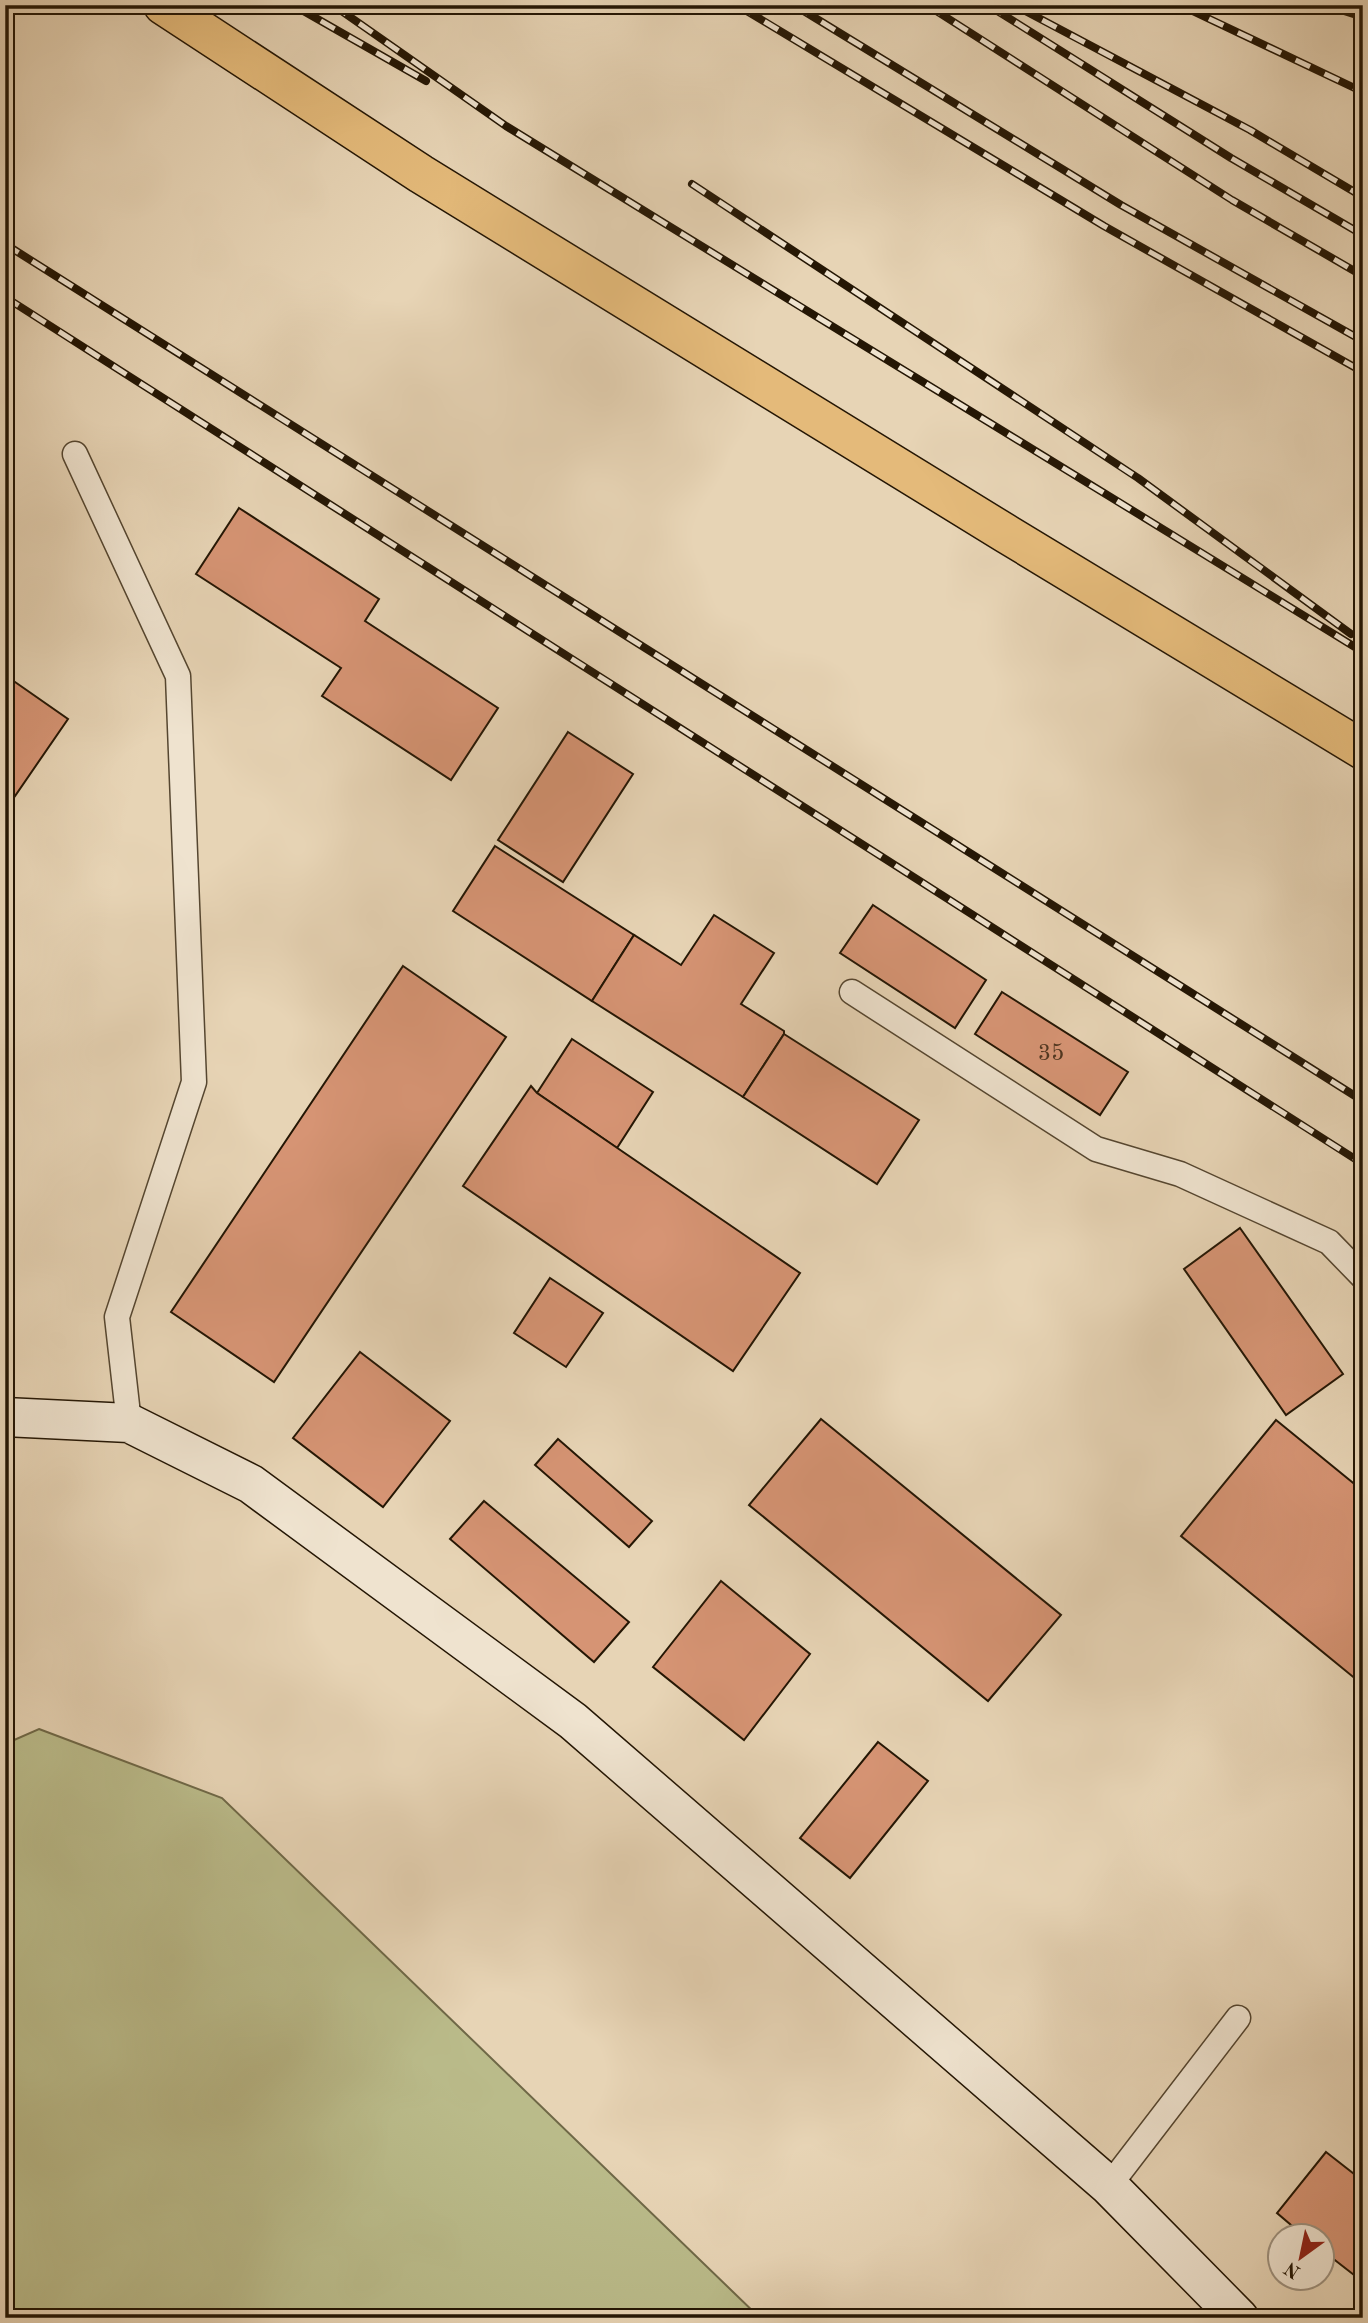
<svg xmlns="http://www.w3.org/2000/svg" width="1368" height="2323" font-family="'Old Standard TT',serif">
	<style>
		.green { fill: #babb8a; stroke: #6f6847; stroke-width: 2 }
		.building { fill: #d69474; stroke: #241604; stroke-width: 2 }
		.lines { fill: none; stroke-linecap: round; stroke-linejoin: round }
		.lane-casing { stroke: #554630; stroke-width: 27 }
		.secondary-casing { stroke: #241604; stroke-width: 41 }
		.highway-casing { stroke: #241604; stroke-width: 41 }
		.lane { stroke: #efe3cf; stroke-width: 24 }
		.secondary { stroke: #efe3cf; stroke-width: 38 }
		.highway { stroke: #e4ba7a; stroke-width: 38 }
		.rail-casing { stroke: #241604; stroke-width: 8 }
		.rail { stroke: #efe3cf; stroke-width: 5; stroke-dasharray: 16; stroke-linecap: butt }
		.labels { text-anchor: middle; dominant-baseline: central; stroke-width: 6; stroke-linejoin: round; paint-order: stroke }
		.number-label { font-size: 23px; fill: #503620 }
	</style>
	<rect width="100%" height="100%" fill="#e7d4b5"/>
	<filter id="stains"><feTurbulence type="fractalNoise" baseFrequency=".00286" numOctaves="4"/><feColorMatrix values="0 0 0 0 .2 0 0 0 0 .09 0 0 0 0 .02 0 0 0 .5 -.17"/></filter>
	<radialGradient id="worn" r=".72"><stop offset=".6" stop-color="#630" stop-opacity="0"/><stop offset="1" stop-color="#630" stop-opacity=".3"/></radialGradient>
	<path class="green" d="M39 1729 222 1798 760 2318H5V1744Z"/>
	<g class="building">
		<path d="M239 508 379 599 365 621 498 708 451 780 322 696 341 668 196 574Z"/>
		<path d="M5 675 68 719 15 796 5 789Z"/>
		<path d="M568 732 633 774 563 882 498 840Z"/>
		<path d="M495 846 634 935 592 1001 453 911Z"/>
		<path d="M873 905 986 980 955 1028 840 953Z"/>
		<path d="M714 915 774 953 741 1004 784 1031V1034L743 1097 592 1001 634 935 681 965Z"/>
		<path d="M403 966 506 1037 274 1382 171 1312Z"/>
		<path d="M1002 992 1128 1072 1100 1115 975 1034Z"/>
		<path d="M784 1034 919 1120 877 1184 743 1097Z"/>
		<path d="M572 1039 653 1092 617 1148 537 1093Z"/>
		<path d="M531 1086 537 1093 800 1273 733 1371 463 1186Z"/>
		<path d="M1240 1228 1343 1374 1286 1415 1184 1269Z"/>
		<path d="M550 1278 603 1313 566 1367 514 1333Z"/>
		<path d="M360 1352 450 1421 383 1507 293 1438Z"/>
		<path d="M821 1419 1061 1615 988 1701 749 1505Z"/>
		<path d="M1276 1420 1363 1491V1685L1181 1536Z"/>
		<path d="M558 1439 652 1521 629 1547 535 1465Z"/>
		<path d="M484 1501 629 1622 594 1662 450 1539Z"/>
		<path d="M721 1581 810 1654 744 1740 653 1667Z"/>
		<path d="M878 1742 928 1781 850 1878 800 1838Z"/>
		<path d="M1326 2152 1363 2181V2282L1322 2250V2236H1304L1277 2213Z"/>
	</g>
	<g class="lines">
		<g class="lane-casing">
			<g id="lane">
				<path d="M75 454 178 676 194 1082 117 1317 129 1423"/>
				<path d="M852 992 1096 1149 1180 1174 1329 1242 1363 1277"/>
				<path d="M1109 2186 1238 2018"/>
			</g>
		</g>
		<g class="secondary-casing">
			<path id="secondary" d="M5 1417 129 1423 251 1484 573 1721 1109 2186 1239 2318"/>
		</g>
		<g class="highway-casing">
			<path id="highway" d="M163 5 421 174 1005 533 1363 750"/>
		</g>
		<use href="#lane" class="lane"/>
		<use href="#secondary" class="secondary"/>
		<use href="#highway" class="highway"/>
		<g class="rail-casing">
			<g id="rail">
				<path d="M293 5 426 81"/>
				<path d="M333 5 506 126 1363 652"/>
				<path d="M737 5 1104 226 1363 372"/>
				<path d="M794 5 1121 205 1363 341"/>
				<path d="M927 5 1232 200 1363 276"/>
				<path d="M988 5 1231 158 1363 235"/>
				<path d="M1014 5 1250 130 1363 197"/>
				<path d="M1180 5 1363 92"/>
				<path d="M1325 5 1363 17"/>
				<path d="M692 184 1138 478 1351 634"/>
				<path d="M5 244 1363 1101"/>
				<path d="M5 297 1363 1164"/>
			</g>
		</g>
		<use href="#rail" class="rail"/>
	</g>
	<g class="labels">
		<g class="number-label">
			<text x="1051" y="1053">35</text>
		</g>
	</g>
	<rect width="1368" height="2323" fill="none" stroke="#e7d4b5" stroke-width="28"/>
	<rect x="7" y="7" width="1354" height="2309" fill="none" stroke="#241604" stroke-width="3.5"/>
	<rect x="14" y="14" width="1340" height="2295" fill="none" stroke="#241604" stroke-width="2"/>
	<g transform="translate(1301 2257) rotate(213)"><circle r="33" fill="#efe3cf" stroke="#9e917e" stroke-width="2"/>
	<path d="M0-5L12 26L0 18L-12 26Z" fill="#8f2418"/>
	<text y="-10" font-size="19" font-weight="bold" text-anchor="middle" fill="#241604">N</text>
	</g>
	<rect width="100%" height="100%" filter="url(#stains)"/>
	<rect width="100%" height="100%" fill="url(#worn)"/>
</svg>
